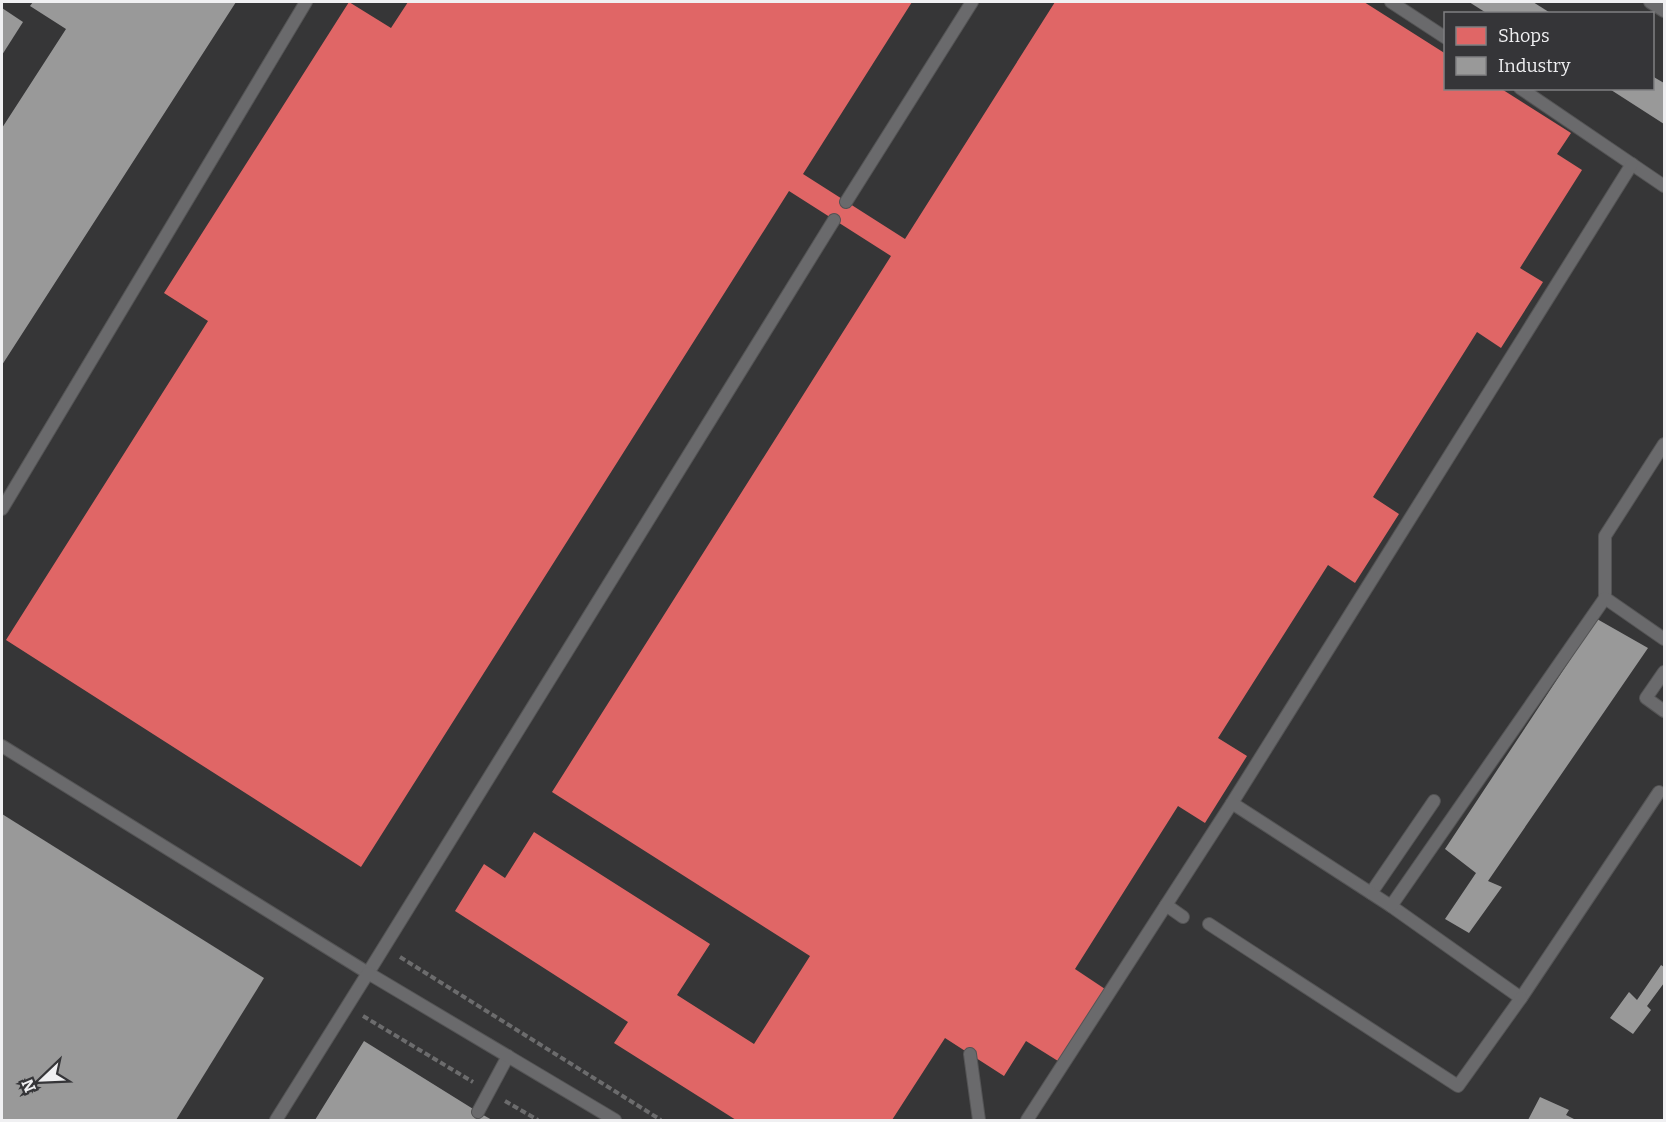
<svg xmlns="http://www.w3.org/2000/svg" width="1666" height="1122" font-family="Bitter,serif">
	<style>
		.shops { fill: #e06666 }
		.industry { fill: #999 }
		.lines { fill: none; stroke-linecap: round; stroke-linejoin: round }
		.service-casing { stroke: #545455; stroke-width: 14 }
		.path { stroke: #6c6c6d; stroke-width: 4; stroke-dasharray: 6 3; stroke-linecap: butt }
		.service { stroke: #6a6a6c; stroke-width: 12 }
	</style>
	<rect width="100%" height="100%" fill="#363637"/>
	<path class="shops" d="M349 2 391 28 408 2H912L803 174 905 239 1055 2H1364L1446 54V88H1500L1571 133 1557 154 1582 170 1520 268 1543 282 1501 348 1477 332 1373 497 1399 514 1355 583 1328 565 1218 738 1247 756 1205 823 1178 806 1075 969 1105 989 1058 1061 1026 1041 1004 1076 945 1038 892 1120H736L614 1043 628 1022 455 911 484 864 505 878 534 832 710 944 677 995 754 1044 810 956 552 792 891 256 789 191 361 867 6 640 208 321 164 293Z"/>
	<g class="industry">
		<path d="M33 2H236L2 365V128L66 29 30 6Z"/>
		<path d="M1469 2H1533L1552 14H1488Z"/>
		<path d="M2 8 23 22 2 55Z"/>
		<path d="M1652 76 1664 83V124L1608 88H1652Z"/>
		<path d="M1597 619 1648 648 1488 881 1502 887 1469 933 1445 919 1476 873 1445 849Z"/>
		<path d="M2 814 264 978 176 1120H2Z"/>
		<path d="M1661 965 1664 967V983L1647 1006 1651 1010 1633 1034 1610 1018 1629 992 1637 1000Z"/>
		<path d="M364 1041 478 1112 492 1120H315Z"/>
		<path d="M1540 1097 1569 1110 1566 1115 1576 1120H1528Z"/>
	</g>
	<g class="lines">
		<g class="service-casing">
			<g id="service">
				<path d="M1391 2 1446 38"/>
				<path d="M1650 2 1664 11"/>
				<path d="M1520 88 1664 186"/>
				<path d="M846 202 972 2"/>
				<path d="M2 509 306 2"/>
				<path d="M1605 598V536L1664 444"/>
				<path d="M1664 672 1646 698 1664 711"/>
				<path d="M2 746 368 973 834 220"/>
				<path d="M1232 803 1632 164"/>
				<path d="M1371 893 1434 801"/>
				<path d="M1166 905 1183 917"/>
				<path d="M1391 906 1521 998 1659 792"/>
				<path d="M1209 924 1458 1086 1521 998"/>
				<path d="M970 1054 979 1120"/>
				<path d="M478 1112 508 1056"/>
				<path d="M276 1120 368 973 615 1120"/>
				<path d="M1027 1120 1232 803 1391 906 1605 598 1664 639"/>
			</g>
		</g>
		<g class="path">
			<path d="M400 957 661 1120"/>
			<path d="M363 1016 473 1082"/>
			<path d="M505 1101 538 1120"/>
		</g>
		<use href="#service" class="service"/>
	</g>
	<rect width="1666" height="1122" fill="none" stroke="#f0f0f2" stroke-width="6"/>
	<rect x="1444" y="12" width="210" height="78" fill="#353538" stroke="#808082" stroke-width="1.5"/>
	<rect x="1456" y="27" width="30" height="18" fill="#e06666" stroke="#808082" stroke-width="1.5"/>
	<text x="1498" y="42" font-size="18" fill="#f0f0f2">Shops</text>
	<rect x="1456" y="57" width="30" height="18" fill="#999999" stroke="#808082" stroke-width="1.5"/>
	<text x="1498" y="72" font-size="18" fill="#f0f0f2">Industry</text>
	<g transform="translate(42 1080) rotate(247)" stroke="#353538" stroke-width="4.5" paint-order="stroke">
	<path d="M0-4.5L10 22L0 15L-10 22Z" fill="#f0f0f2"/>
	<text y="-9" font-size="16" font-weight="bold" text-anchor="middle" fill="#f0f0f2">N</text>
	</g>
</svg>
